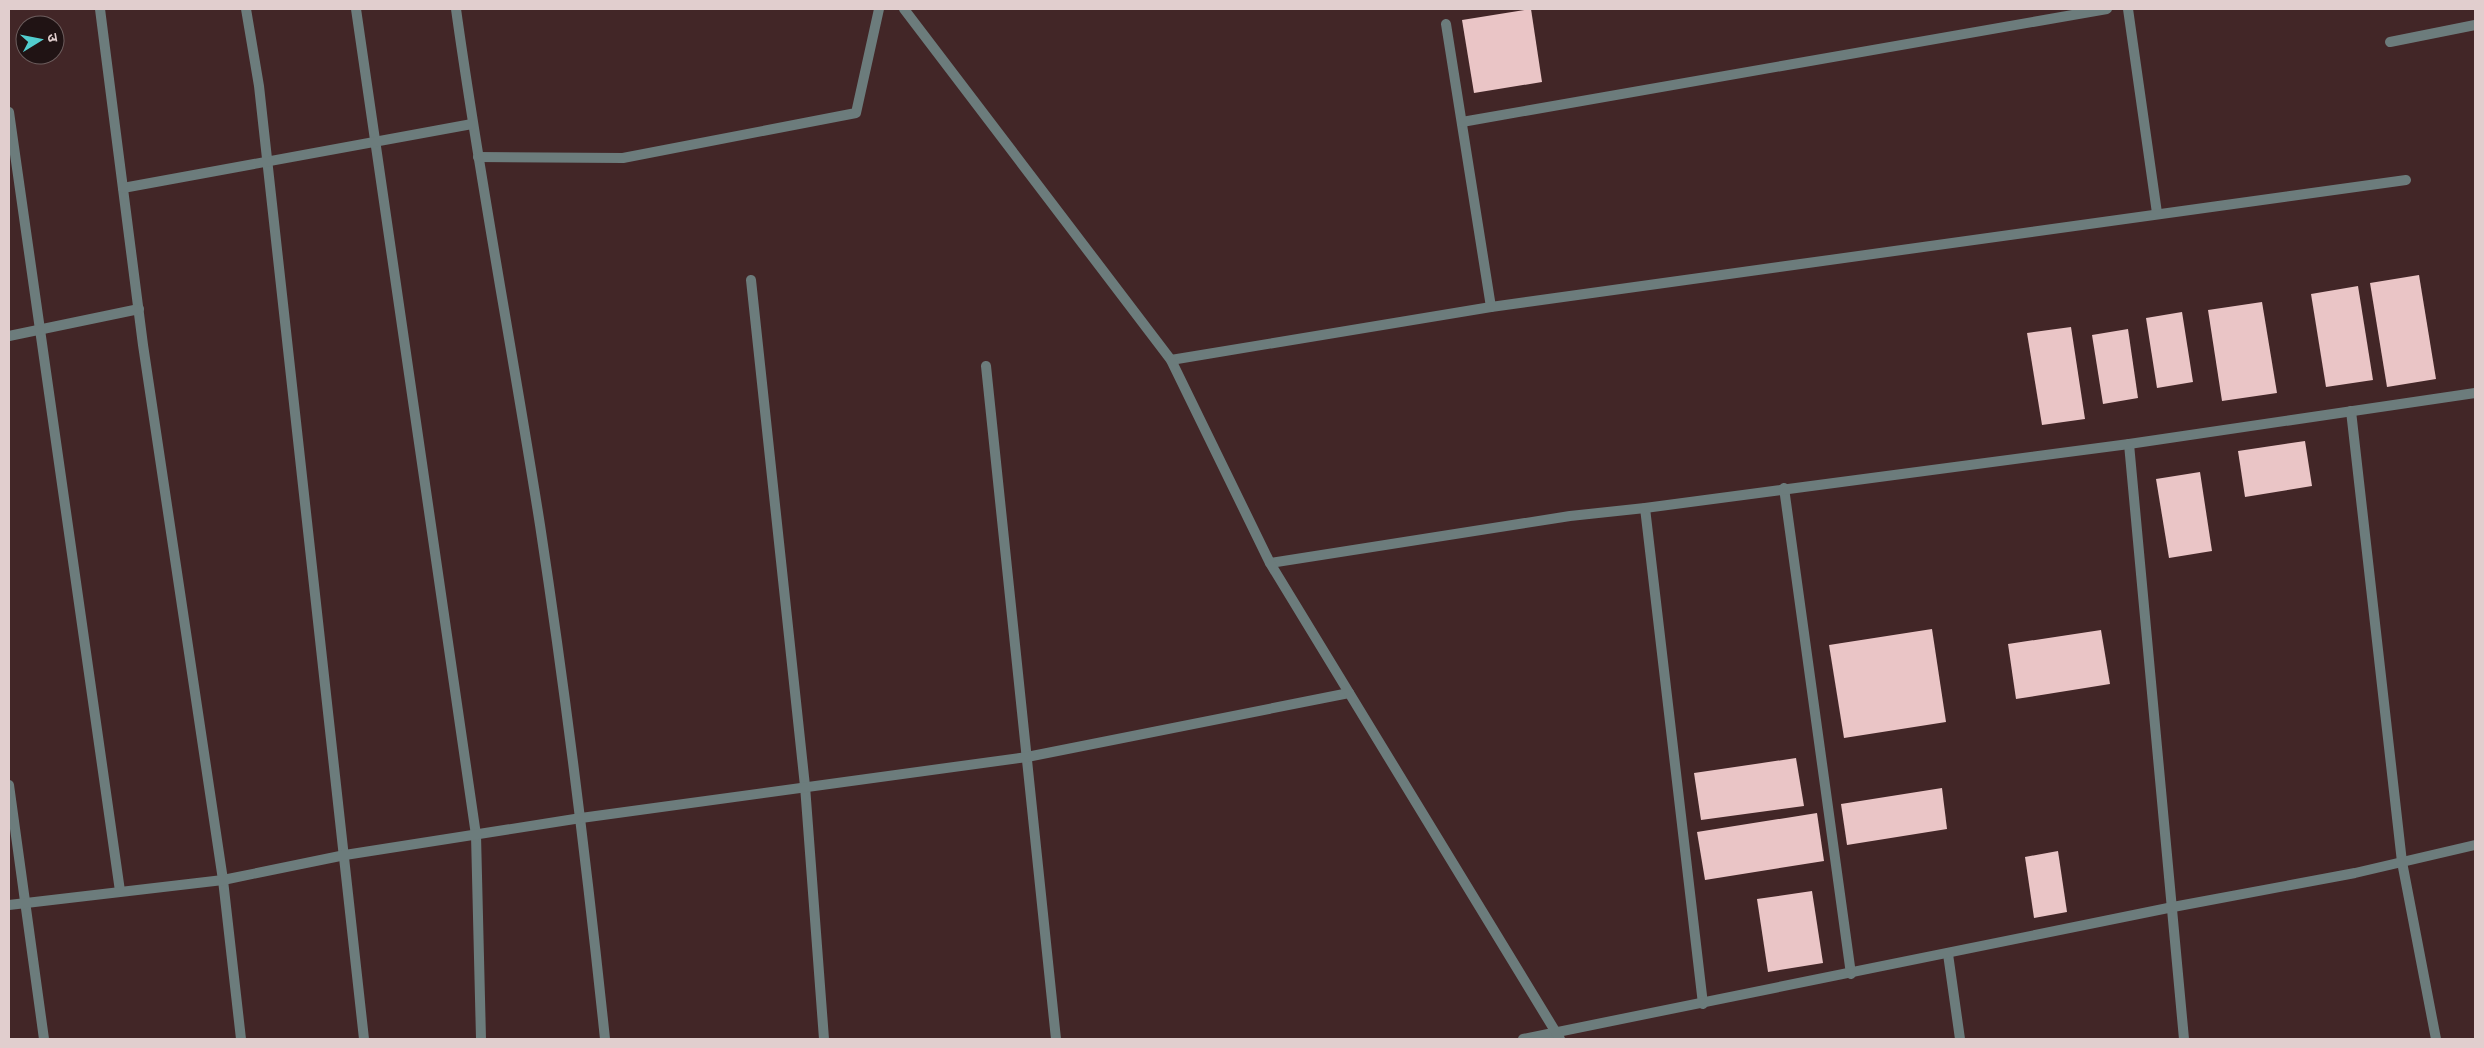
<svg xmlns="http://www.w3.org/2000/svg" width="2484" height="1048" font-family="'Source Sans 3','Noto Sans Devanagari',sans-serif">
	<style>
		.building { fill: #eac5c6 }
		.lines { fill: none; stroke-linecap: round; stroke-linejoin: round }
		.minor { stroke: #6c7c7c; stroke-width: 10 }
		.tertiary { stroke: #6c7c7c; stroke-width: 10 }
	</style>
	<rect width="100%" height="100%" fill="#422627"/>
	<g class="building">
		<path d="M1531 9 1542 82 1474 93 1462 20Z"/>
		<path d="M2419 275 2436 379 2387 387 2370 283Z"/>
		<path d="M2358 286 2373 380 2326 387 2311 294Z"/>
		<path d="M2262 302 2277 393 2222 401 2208 310Z"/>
		<path d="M2182 312 2193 382 2157 388 2146 318Z"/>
		<path d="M2071 327 2085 419 2042 425 2027 333Z"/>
		<path d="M2128 329 2138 398 2103 404 2092 335Z"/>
		<path d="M2305 441 2312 486 2245 497 2238 451Z"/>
		<path d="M2200 472 2212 551 2169 558 2156 479Z"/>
		<path d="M1932 629 1946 722 1844 738 1829 645Z"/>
		<path d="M2101 630 2110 684 2016 699 2008 644Z"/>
		<path d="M1796 758 1804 806 1701 820 1694 773Z"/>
		<path d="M1942 788 1947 829 1847 845 1841 804Z"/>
		<path d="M1817 813 1824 861 1705 880 1697 832Z"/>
		<path d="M2058 851 2067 912 2034 918 2025 857Z"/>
		<path d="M1812 891 1823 963 1768 972 1757 899Z"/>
	</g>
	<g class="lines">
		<g class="minor">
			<path d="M100 9 143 345 223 880 241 1039"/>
			<path d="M246 9 259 86 364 1039"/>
			<path d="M356 9 476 835 481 1039"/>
			<path d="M456 9C480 182 513 353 540 525 566 696 587 867 605 1039"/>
			<path d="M2128 9 2157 213"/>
			<path d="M1446 24 1491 307"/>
			<path d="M2390 42 2475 25"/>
			<path d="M9 112 120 891"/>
			<path d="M1462 122 2107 9"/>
			<path d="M478 157 623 158 856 113 879 9"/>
			<path d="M123 188 472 124"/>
			<path d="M751 280 805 786 824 1039"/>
			<path d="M9 336 139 309"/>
			<path d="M1171 360 1491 307 2406 180"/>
			<path d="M986 366 1056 1039"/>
			<path d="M2351 411 2402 862 2436 1039"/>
			<path d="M2129 444 2184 1039"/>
			<path d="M1784 488 1851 974"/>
			<path d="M1645 508 1703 1004"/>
			<path d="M1270 563 1570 516 1645 508 2129 444 2475 393"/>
			<path d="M9 785 44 1039"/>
			<path d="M9 905 223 880 345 855 581 818 1027 757 1349 693"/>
			<path d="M1948 954 1960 1039"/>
			<path d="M1523 1039 2173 907 2355 873 2475 845"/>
		</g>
		<path class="tertiary" d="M904 9 1171 360 1270 563 1560 1039"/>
	</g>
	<rect width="2484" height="1048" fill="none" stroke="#e1cece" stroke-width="20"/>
	<g transform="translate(40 40) rotate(80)"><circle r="24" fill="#201314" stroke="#6d5e5e"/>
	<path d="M0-4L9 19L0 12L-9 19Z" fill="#52cdce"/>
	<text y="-8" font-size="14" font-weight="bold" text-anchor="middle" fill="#e1cece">उ</text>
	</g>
</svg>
